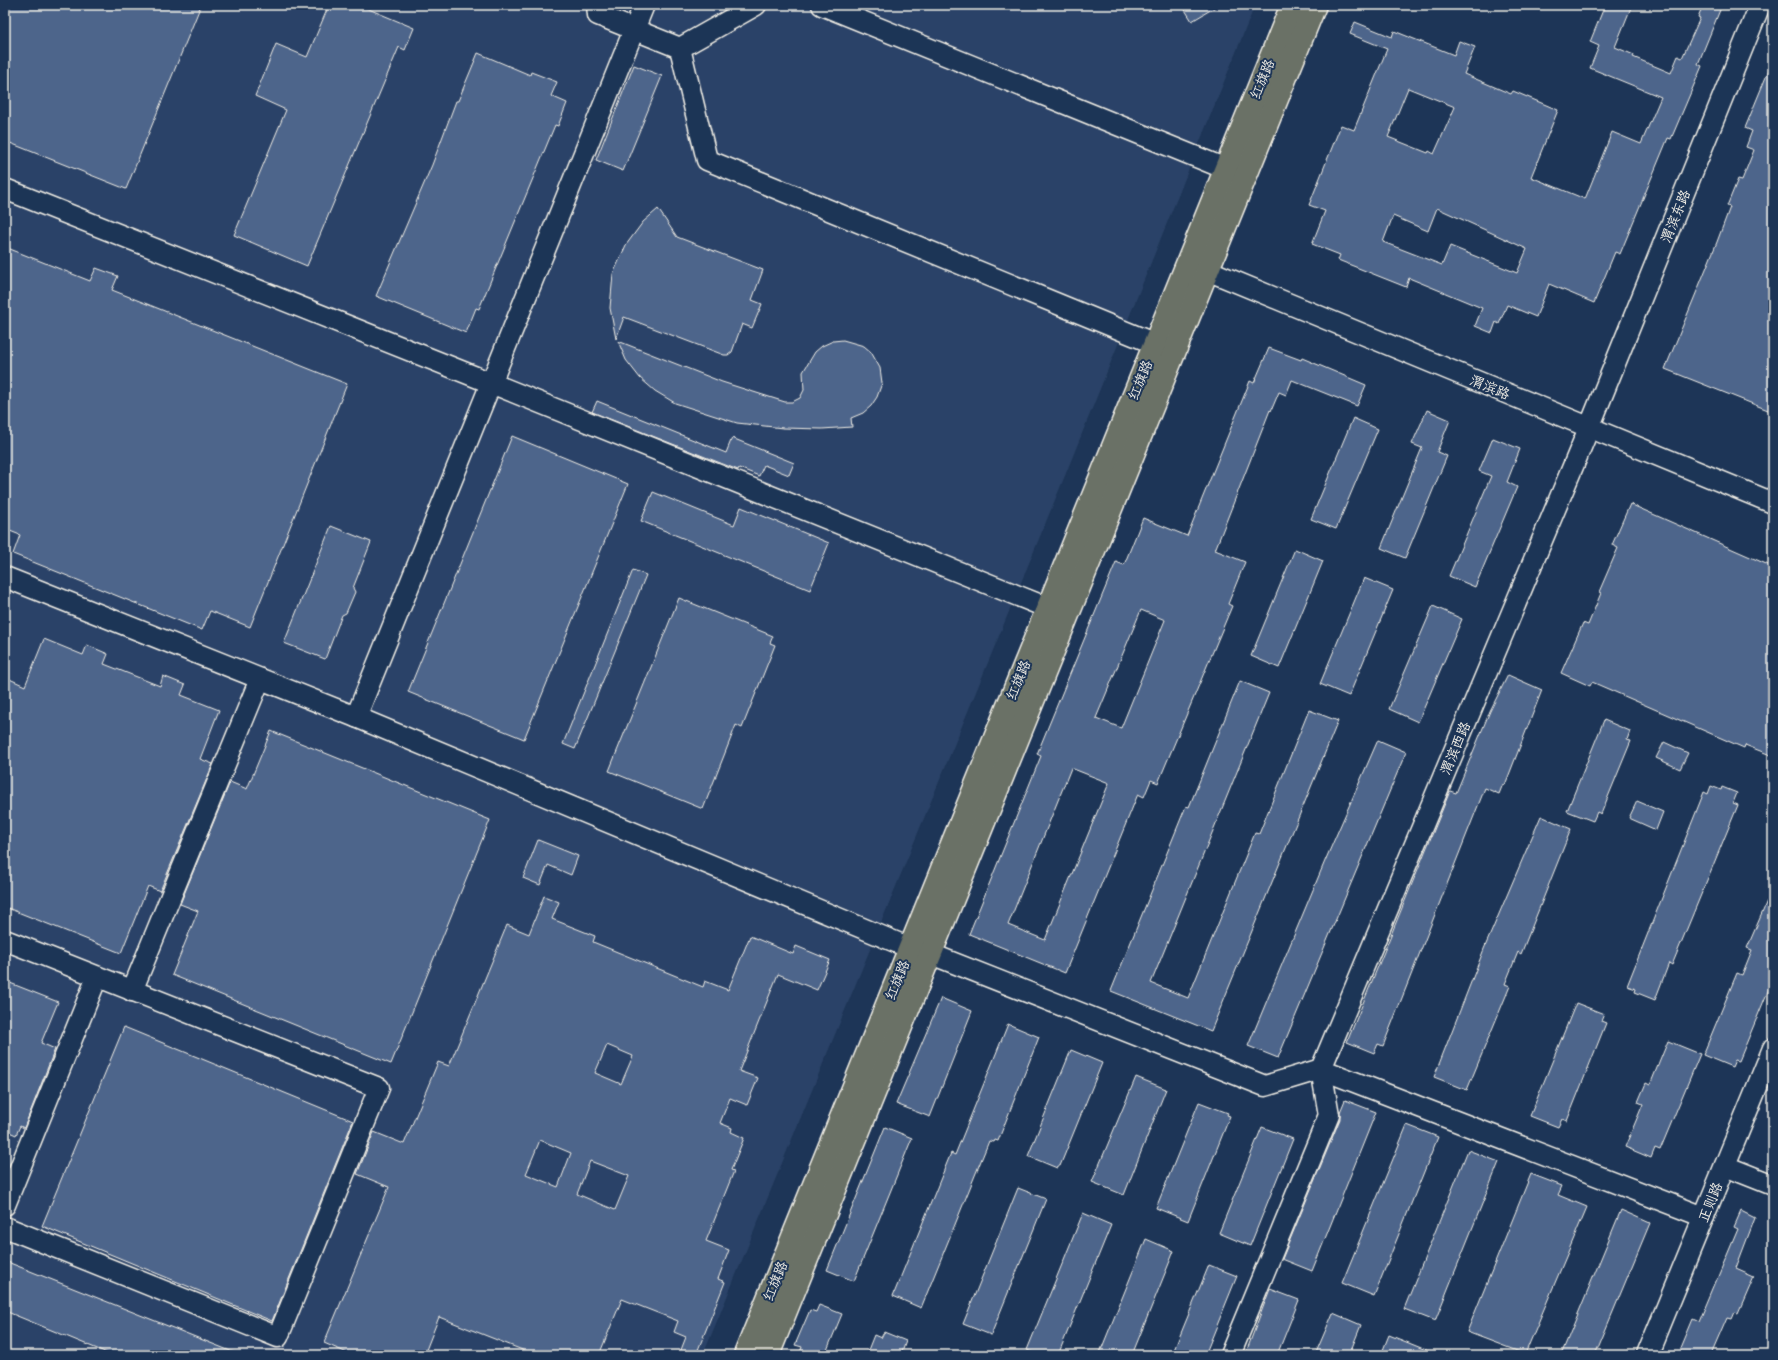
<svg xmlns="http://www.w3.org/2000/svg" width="1778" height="1360" font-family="Delius,'LXGW WenKai TC',sans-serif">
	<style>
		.built { fill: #2c4367 }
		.building { fill: #4e658b; stroke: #f4f1e8; fill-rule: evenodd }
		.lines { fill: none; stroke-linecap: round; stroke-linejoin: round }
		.minor-casing { stroke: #f4f1e8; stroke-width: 23 }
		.major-casing { stroke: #f4f1e8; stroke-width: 25 }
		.minor { stroke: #1d3557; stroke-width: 20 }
		.major { stroke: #6a7166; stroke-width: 22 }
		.labels { text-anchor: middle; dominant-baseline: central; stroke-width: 4; stroke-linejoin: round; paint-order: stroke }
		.street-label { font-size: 14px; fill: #f4f1e8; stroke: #1d3557 }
	</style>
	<rect width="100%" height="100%" fill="#1d3557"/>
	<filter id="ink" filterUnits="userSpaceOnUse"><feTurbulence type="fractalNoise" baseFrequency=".025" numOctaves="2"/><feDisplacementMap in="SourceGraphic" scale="8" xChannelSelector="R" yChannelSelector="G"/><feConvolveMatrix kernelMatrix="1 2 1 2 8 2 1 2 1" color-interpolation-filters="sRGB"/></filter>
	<g filter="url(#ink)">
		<path class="built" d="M5 5H1255L1064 478 703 1355H5Z"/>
		<g class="building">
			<path d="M5 5H201L126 189 5 141Z"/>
			<path d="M329 5H359L414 28 405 50 399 47 307 266 234 235 286 110 255 96 276 44 307 57Z"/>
			<path d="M1182 5H1219L1192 21Z"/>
			<path d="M1605 5H1632L1615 47 1634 55 1633 57 1671 73 1678 56 1682 58 1700 18 1698 17 1703 5H1722L1698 64 1702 66 1671 139 1668 138 1620 254 1615 252 1594 303 1549 284 1536 317 1507 305 1499 324 1496 322 1492 333 1475 326 1482 308 1409 278 1406 287 1338 260 1340 255 1312 244 1325 211 1309 205 1341 125 1354 130 1387 49 1350 34 1355 22 1392 37 1394 31 1454 55 1459 41 1475 47 1464 74 1511 94 1513 91 1558 110 1531 177 1585 199 1612 132 1641 144 1661 97 1590 68 1599 46 1590 42ZM1408 88 1455 107 1434 154 1429 151 1428 153 1388 137ZM1437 208 1527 249 1517 273 1450 246 1442 265 1383 242 1393 216 1428 231Z"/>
			<path d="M478 53 530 75 531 72 557 82 551 96 567 103 558 126 555 125 479 309 476 308 466 333 376 296 432 165 456 101H458Z"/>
			<path d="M1773 60V412L1665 369 1717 242 1730 207 1727 206 1738 179 1742 180 1754 150 1746 147 1752 131 1745 128Z"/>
			<path d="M634 65 662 76 623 171 596 160Z"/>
			<path d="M658 209 677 237 763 270 752 300 762 304 752 328 742 324 732 352 728 355H724L624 317 616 339 610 308 613 274 626 245 643 222Z"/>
			<path d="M5 247 90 281 96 268 118 276 112 290 347 384 250 627 210 611 202 630 13 554 20 535 5 529Z"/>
			<path d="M843 340 864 346 871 352 880 368 882 383 877 397 871 406 863 413 851 418 852 427 822 429 783 428 737 423 675 403 655 391 640 378 626 360 618 341 722 382 785 402H792L800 398 804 390 803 372 815 352 822 346 833 341Z"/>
			<path d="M1269 348 1301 360 1302 358 1366 385 1357 406 1292 380 1286 395 1279 392 1271 411 1270 410 1215 550 1245 562 1228 604 1232 606 1158 783 1151 780 1144 797 1138 794 1065 973 969 934 1041 756 1037 754 1116 562 1124 565 1143 518 1187 536 1250 381 1254 383ZM1141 610 1165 620 1121 728 1096 718ZM1071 768 1109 783 1045 940 1008 925Z"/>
			<path d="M597 401 726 453 732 438 794 463 789 475 764 465 759 476 739 468 738 470 592 412Z"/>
			<path d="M1427 410 1450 420 1437 452 1447 456 1405 558 1381 548 1422 448 1412 444Z"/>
			<path d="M1353 418 1378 429 1336 529 1311 519Z"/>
			<path d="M512 436 628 484 524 739 408 692Z"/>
			<path d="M1493 438 1520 449 1507 482 1517 487 1475 587 1449 576 1491 476 1479 471Z"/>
			<path d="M653 492 734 525 741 507 829 543 810 590 641 521Z"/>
			<path d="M1630 504 1773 567V756L1745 745 1744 748 1592 682 1590 686 1561 673 1583 623 1588 625 1601 593 1599 592 1618 548 1612 545Z"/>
			<path d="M331 526 371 542 353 588 355 592 346 613 342 615 325 659 284 643Z"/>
			<path d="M1295 549 1323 561 1279 668 1251 656Z"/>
			<path d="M633 570 646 575 575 749 563 744Z"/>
			<path d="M1364 578 1393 590 1349 696 1320 684Z"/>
			<path d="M679 598 773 636 770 643 775 645 742 728 736 725 703 809 609 771Z"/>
			<path d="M1433 606 1462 619 1418 722 1389 709Z"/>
			<path d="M44 639 83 655 87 645 108 654 104 664 160 686 163 676 185 685 181 695 219 710 200 759 213 764 160 891 148 886 121 953 5 907V677L25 686Z"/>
			<path d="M1508 675 1542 690 1505 785 1503 784 1499 794 1485 788 1383 1046 1378 1044 1374 1053 1347 1042 1450 791 1456 793 1490 711Z"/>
			<path d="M1240 681 1269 693 1151 983 1188 998 1255 833 1259 834 1309 710 1338 721 1211 1031 1111 991 1186 806 1189 807Z"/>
			<path d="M1604 720 1630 731 1627 740 1631 741 1601 814 1597 812 1593 821 1567 811Z"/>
			<path d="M271 731 490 820 391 1064 172 975 198 911 180 904 230 782 247 789Z"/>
			<path d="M1378 740 1406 752 1278 1058 1248 1046 1325 861Z"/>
			<path d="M1664 742 1688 753 1680 769 1656 758Z"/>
			<path d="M1711 786 1721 790 1722 787 1737 793 1733 803 1738 805 1672 965 1669 963 1655 1000 1635 992 1636 989 1627 986 1704 792 1708 794Z"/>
			<path d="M1637 801 1663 812 1656 830 1629 818Z"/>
			<path d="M1541 816 1571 829 1521 954 1518 952 1505 984 1510 986 1467 1090 1434 1077 1484 949Z"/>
			<path d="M538 840 578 856 571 875 548 865 540 885 523 878Z"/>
			<path d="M1773 888V979L1739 1061 1735 1060 1732 1067 1703 1055 1737 973 1742 975 1752 950 1747 948Z"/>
			<path d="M544 896 559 902 552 919 595 936 593 942 703 987 705 981 728 990 750 936 793 954 796 946 830 960 817 990 778 974 739 1071 758 1078 747 1105 730 1098 720 1123 732 1128 731 1132 744 1138 731 1170 734 1171 706 1241 729 1250 718 1279 725 1282 696 1355H679L686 1337 674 1332 678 1321 622 1299 599 1355H535L439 1317 424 1355H352L324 1343 389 1187 357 1174 374 1132 404 1144 438 1062 449 1066 507 925 529 934ZM607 1045 633 1056 621 1084 595 1073ZM540 1140 571 1153 558 1187 526 1174ZM590 1161 629 1176 615 1210 577 1194Z"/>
			<path d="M5 981 58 1002 41 1043 55 1049 24 1128 20 1126 16 1135 5 1130Z"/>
			<path d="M941 998 972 1011 930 1117 896 1104Z"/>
			<path d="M1576 1003 1604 1014 1601 1021 1606 1023 1567 1121 1562 1119 1558 1127 1530 1116Z"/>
			<path d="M1008 1024 1039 1037 998 1141 995 1140 994 1142 989 1141 921 1308 893 1296 951 1153 955 1155Z"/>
			<path d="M124 1027 353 1121 272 1321 42 1226Z"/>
			<path d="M1668 1041 1700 1054 1660 1150 1655 1148 1651 1158 1625 1147 1643 1104 1638 1102 1646 1083 1650 1085Z"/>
			<path d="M1071 1050 1102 1063 1060 1166H1058L1057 1168 1028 1156Z"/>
			<path d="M1136 1077 1166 1089 1124 1195 1092 1182Z"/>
			<path d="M1345 1100 1376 1112 1312 1271 1282 1259 1340 1119V1112Z"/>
			<path d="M1199 1102 1228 1113 1227 1115 1230 1116 1188 1221 1156 1208Z"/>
			<path d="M1407 1125 1438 1137 1374 1296 1342 1283Z"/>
			<path d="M885 1127 912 1138 854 1281 827 1270Z"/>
			<path d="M1262 1127 1293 1139 1250 1246 1219 1233Z"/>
			<path d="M1468 1150 1499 1162 1435 1321 1404 1309Z"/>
			<path d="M1531 1174 1562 1186 1558 1195 1587 1207 1525 1354 1467 1332Z"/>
			<path d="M1018 1188 1046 1199 991 1335 963 1324Z"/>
			<path d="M1621 1210 1650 1223 1595 1355H1561Z"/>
			<path d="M1741 1211 1755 1218 1736 1268 1754 1276 1738 1313 1735 1312 1732 1319 1728 1318 1712 1355H1678L1693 1319 1699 1322 1738 1229 1734 1227Z"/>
			<path d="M1083 1213 1111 1225 1058 1355H1039L1027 1350Z"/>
			<path d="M1146 1239 1174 1251 1132 1355H1099Z"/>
			<path d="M5 1261 238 1354V1355H112L95 1348 5 1311Z"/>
			<path d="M1209 1265 1237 1276 1205 1355H1172Z"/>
			<path d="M1270 1289 1299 1300 1277 1355H1245Z"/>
			<path d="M819 1305 842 1314 825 1355H799L802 1347 795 1345 810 1310 816 1312Z"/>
			<path d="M1333 1313 1361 1325 1349 1355H1315Z"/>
			<path d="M884 1332 906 1341 901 1355H866L874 1335 881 1338Z"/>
			<path d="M1389 1335 1436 1354V1355H1381Z"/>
		</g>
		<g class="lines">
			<g class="minor-casing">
				<g id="minor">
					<path d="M597 5 598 15 680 48 756 5"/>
					<path d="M822 5 1226 169 1240 173"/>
					<path d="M680 48 707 160 1170 350"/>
					<path d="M5 189 491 383 1048 608"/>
					<path d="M1207 270 1773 503"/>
					<path d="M5 577 356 717 910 948 931 954 1265 1086 1321 1069 1704 1217"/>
					<path d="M356 717 644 5"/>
					<path d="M5 940 379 1088 278 1337 5 1227"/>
					<path d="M132 991 260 679"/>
					<path d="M1725 1166 1773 1185"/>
					<path d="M5 1205 97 977"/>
					<path d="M1230 1355 1329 1115 1321 1069 1589 428 1760 5"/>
					<path d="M1647 1355 1773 1048"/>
				</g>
			</g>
			<g class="major-casing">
				<g id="major">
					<path d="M745 1355 1292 5"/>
					<path d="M768 1355 1315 5"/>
				</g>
			</g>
			<use href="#minor" class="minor"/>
			<use href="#major" class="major"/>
		</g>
	</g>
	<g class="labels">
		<g class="street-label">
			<text transform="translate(1262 79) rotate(-68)">红旗路</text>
			<text transform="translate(1675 216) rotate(-68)">渭滨东路</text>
			<text transform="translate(1140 380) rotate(-68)">红旗路</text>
			<text transform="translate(1490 387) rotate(22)">渭滨路</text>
			<text transform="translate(1018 680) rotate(-68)">红旗路</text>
			<text transform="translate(1455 748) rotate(-67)">渭滨西路</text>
			<text transform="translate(897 980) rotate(-68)">红旗路</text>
			<text transform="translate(1710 1202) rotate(-68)">正则路</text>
			<text transform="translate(775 1281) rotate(-68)">红旗路</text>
		</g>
	</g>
	<rect width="1778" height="1360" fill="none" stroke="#1d3557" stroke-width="20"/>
	<rect x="10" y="10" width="1758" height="1340" fill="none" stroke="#f4f1e8" stroke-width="1.5" filter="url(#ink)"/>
</svg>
